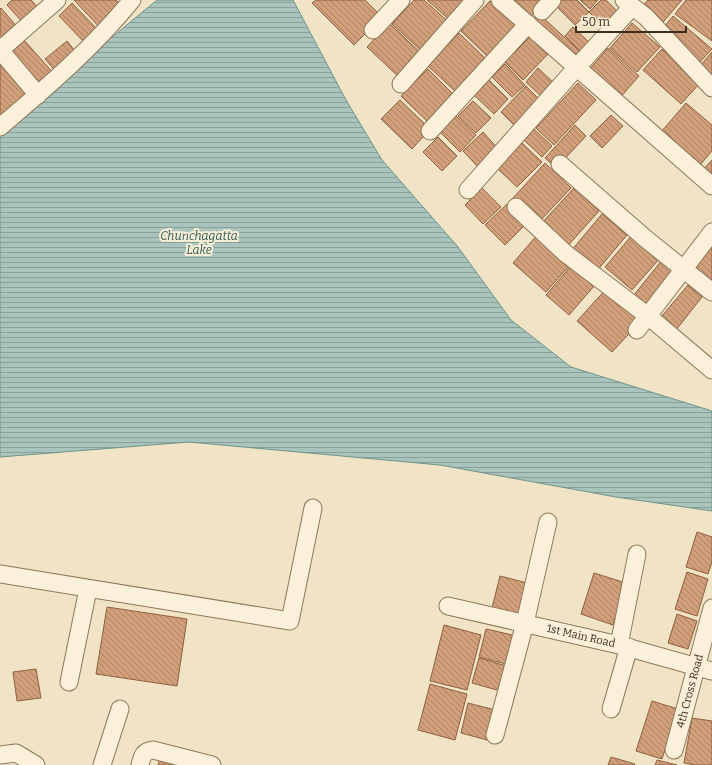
<svg xmlns="http://www.w3.org/2000/svg" width="712" height="765" font-family="Bitter,serif">
	<style>
		.water { fill: url(#water-rules); stroke: #6d948a }
		.building { fill: url(#building-back-hatch); stroke: #8e5f3f }
		.lines { fill: none; stroke-linecap: round; stroke-linejoin: round }
		.minor-casing { stroke: #8e765a; stroke-width: 19 }
		.minor { stroke: #fbf1da; stroke-width: 17 }
		.labels { text-anchor: middle; dominant-baseline: central; stroke-width: 4; stroke-linejoin: round; paint-order: stroke }
		.street-label { font-size: 11px; fill: #3d2e1f; stroke: #f8eed6 }
		.water-label { font-size: 12px; font-style: italic; fill: #2d5e5b; stroke: #f8eed6 }
	</style>
	<defs>
		<pattern id="water-rules" width="6" height="5" patternUnits="userSpaceOnUse"><rect width="6" height="5" fill="#a8c4bc"/><path d="M0 2.5h6" fill="none" stroke="#8aa098"/></pattern>
		<pattern id="building-back-hatch" width="6" height="6" patternUnits="userSpaceOnUse"><rect width="6" height="6" fill="#d19f7a"/><path d="M-1 5l2 2M0 0l6 6M5-1l2 2" fill="none" stroke="#ab8263"/></pattern>
	</defs>
	<rect width="100%" height="100%" fill="#f1e4c6"/>
	<path class="water" d="M157 0H293L346 100 382 160 458 247 511 320 571 367 712 411V511L616 497 440 465 189 442 0 457V130Z"/>
	<g class="building">
		<path d="M12 0H31L40 10 24 24 7 5Z"/>
		<path d="M74 0H116L124 8 101 29Z"/>
		<path d="M316 0H365L382 17 354 45 312 3Z"/>
		<path d="M414 0H424L452 25 426 55 392 24Z"/>
		<path d="M427 0H474L453 23Z"/>
		<path d="M506 0H546L528 20Z"/>
		<path d="M562 0H577L589 12 575 25 556 6Z"/>
		<path d="M580 0H598L590 9Z"/>
		<path d="M601 0H606L622 16 608 31 589 12Z"/>
		<path d="M648 0H682L658 28 638 11Z"/>
		<path d="M686 0H712V41L675 14Z"/>
		<path d="M490 1 520 30 491 60 461 31Z"/>
		<path d="M72 3 101 33 88 46 59 16Z"/>
		<path d="M1 8 18 28 4 40 0 35V9Z"/>
		<path d="M539 14 585 56 576 66 530 23Z"/>
		<path d="M673 16 712 49 698 64 660 32Z"/>
		<path d="M389 23 424 56 402 80 367 47Z"/>
		<path d="M632 23 660 47 637 72 610 48Z"/>
		<path d="M573 27 594 47 585 56 565 36Z"/>
		<path d="M459 33 489 62 458 94 428 66Z"/>
		<path d="M532 35 550 52 523 80 505 62Z"/>
		<path d="M24 40 55 75 38 91 7 56Z"/>
		<path d="M67 41 79 56 58 74 45 59Z"/>
		<path d="M608 48 639 76 618 100 587 72Z"/>
		<path d="M662 49 700 83 681 104 643 70Z"/>
		<path d="M712 52V78L699 67Z"/>
		<path d="M0 61 29 92 0 117Z"/>
		<path d="M505 64 525 85 512 97 492 77Z"/>
		<path d="M538 68 557 86 545 100 526 82Z"/>
		<path d="M428 69 458 99 432 126 401 96Z"/>
		<path d="M489 80 508 99 494 114 474 95Z"/>
		<path d="M578 83 596 100 554 145 536 128Z"/>
		<path d="M526 86 543 103 518 129 501 112Z"/>
		<path d="M400 100 430 129 412 149 381 119Z"/>
		<path d="M473 101 491 118 476 133 458 116Z"/>
		<path d="M686 103 712 125V151L700 165 661 132Z"/>
		<path d="M455 115 476 135 460 152 440 132Z"/>
		<path d="M611 115 623 126 602 148 590 136Z"/>
		<path d="M575 125 586 136 556 168 545 158Z"/>
		<path d="M534 129 552 146 542 157 524 140Z"/>
		<path d="M483 132 500 151 480 169 463 151Z"/>
		<path d="M438 137 457 156 442 171 423 152Z"/>
		<path d="M522 143 542 162 517 187 497 168Z"/>
		<path d="M712 160V183L700 173Z"/>
		<path d="M545 163 571 188 539 222 513 198Z"/>
		<path d="M482 188 501 207 483 224 465 205Z"/>
		<path d="M574 188 599 211 564 250 539 226Z"/>
		<path d="M507 204 526 224 505 245 485 225Z"/>
		<path d="M602 214 627 235 596 272 571 251Z"/>
		<path d="M538 234 571 264 546 292 513 263Z"/>
		<path d="M633 234 660 258 632 290 605 267Z"/>
		<path d="M712 246V290L690 273Z"/>
		<path d="M662 260 679 273 650 309 634 295Z"/>
		<path d="M572 265 595 285 569 315 546 295Z"/>
		<path d="M688 285 702 297 676 330 661 317Z"/>
		<path d="M608 287 643 319 612 352 577 321Z"/>
		<path d="M697 532 712 537V562L708 574 686 567Z"/>
		<path d="M687 572 708 579 697 616 675 609Z"/>
		<path d="M594 573 626 583 613 625 581 614Z"/>
		<path d="M500 576 531 584 523 617 492 608Z"/>
		<path d="M107 607 187 619 177 686 96 674Z"/>
		<path d="M677 614 697 621 688 649 668 643Z"/>
		<path d="M444 625 481 635 467 690 430 681Z"/>
		<path d="M486 629 517 636 510 665 479 657Z"/>
		<path d="M479 658 510 667 504 692 472 683Z"/>
		<path d="M36 669 41 698 17 701 13 672Z"/>
		<path d="M430 684 467 694 455 740 418 730Z"/>
		<path d="M652 701 678 709 662 759 636 751Z"/>
		<path d="M468 703 499 711 491 741 461 733Z"/>
		<path d="M692 718 712 721V765H695L684 763Z"/>
		<path d="M611 757 635 764 634 765H608Z"/>
		<path d="M160 758 195 765H158Z"/>
		<path d="M657 760 677 765H655Z"/>
	</g>
	<g class="lines">
		<g class="minor-casing">
			<g id="minor">
				<path d="M500 0 712 186"/>
				<path d="M624 0 646 17 712 88"/>
				<path d="M542 11 552 0"/>
				<path d="M373 30 401 0"/>
				<path d="M0 50 57 0"/>
				<path d="M0 50 38 95"/>
				<path d="M401 84 475 0"/>
				<path d="M0 127C47 87 93 48 132 0"/>
				<path d="M430 131 528 24"/>
				<path d="M560 164 646 239 712 292"/>
				<path d="M468 190 577 67 632 7"/>
				<path d="M516 207 565 253 648 316 712 370"/>
				<path d="M637 330 712 232"/>
				<path d="M0 574 290 621 313 508"/>
				<path d="M448 606 619 645 712 671"/>
				<path d="M619 645 637 554"/>
				<path d="M69 682 88 589"/>
				<path d="M611 709 629 647"/>
				<path d="M495 735 525 623 548 522"/>
				<path d="M674 750 712 608"/>
				<path d="M0 755 16 753 36 765"/>
				<path d="M102 765 120 709"/>
				<path d="M140 765C142 757 143 751 153 750L212 765"/>
			</g>
		</g>
		<use href="#minor" class="minor"/>
	</g>
	<g class="labels">
		<g class="street-label">
			<text transform="translate(581 636) rotate(13)">1st Main Road</text>
			<text transform="translate(690 691) rotate(-75)">4th Cross Road</text>
		</g>
		<g class="water-label">
			<text x="199" y="236">Chunchagatta<tspan x="199" dy="14">Lake</tspan></text>
		</g>
	</g>
	<path d="M576 26v6h110v-6" fill="none" stroke="#3d2e1f" stroke-width="2"/>
	<text x="582" y="26" font-size="12" fill="#3d2e1f" stroke="#f8eed6" stroke-width="3" paint-order="stroke">50 m</text>
</svg>
